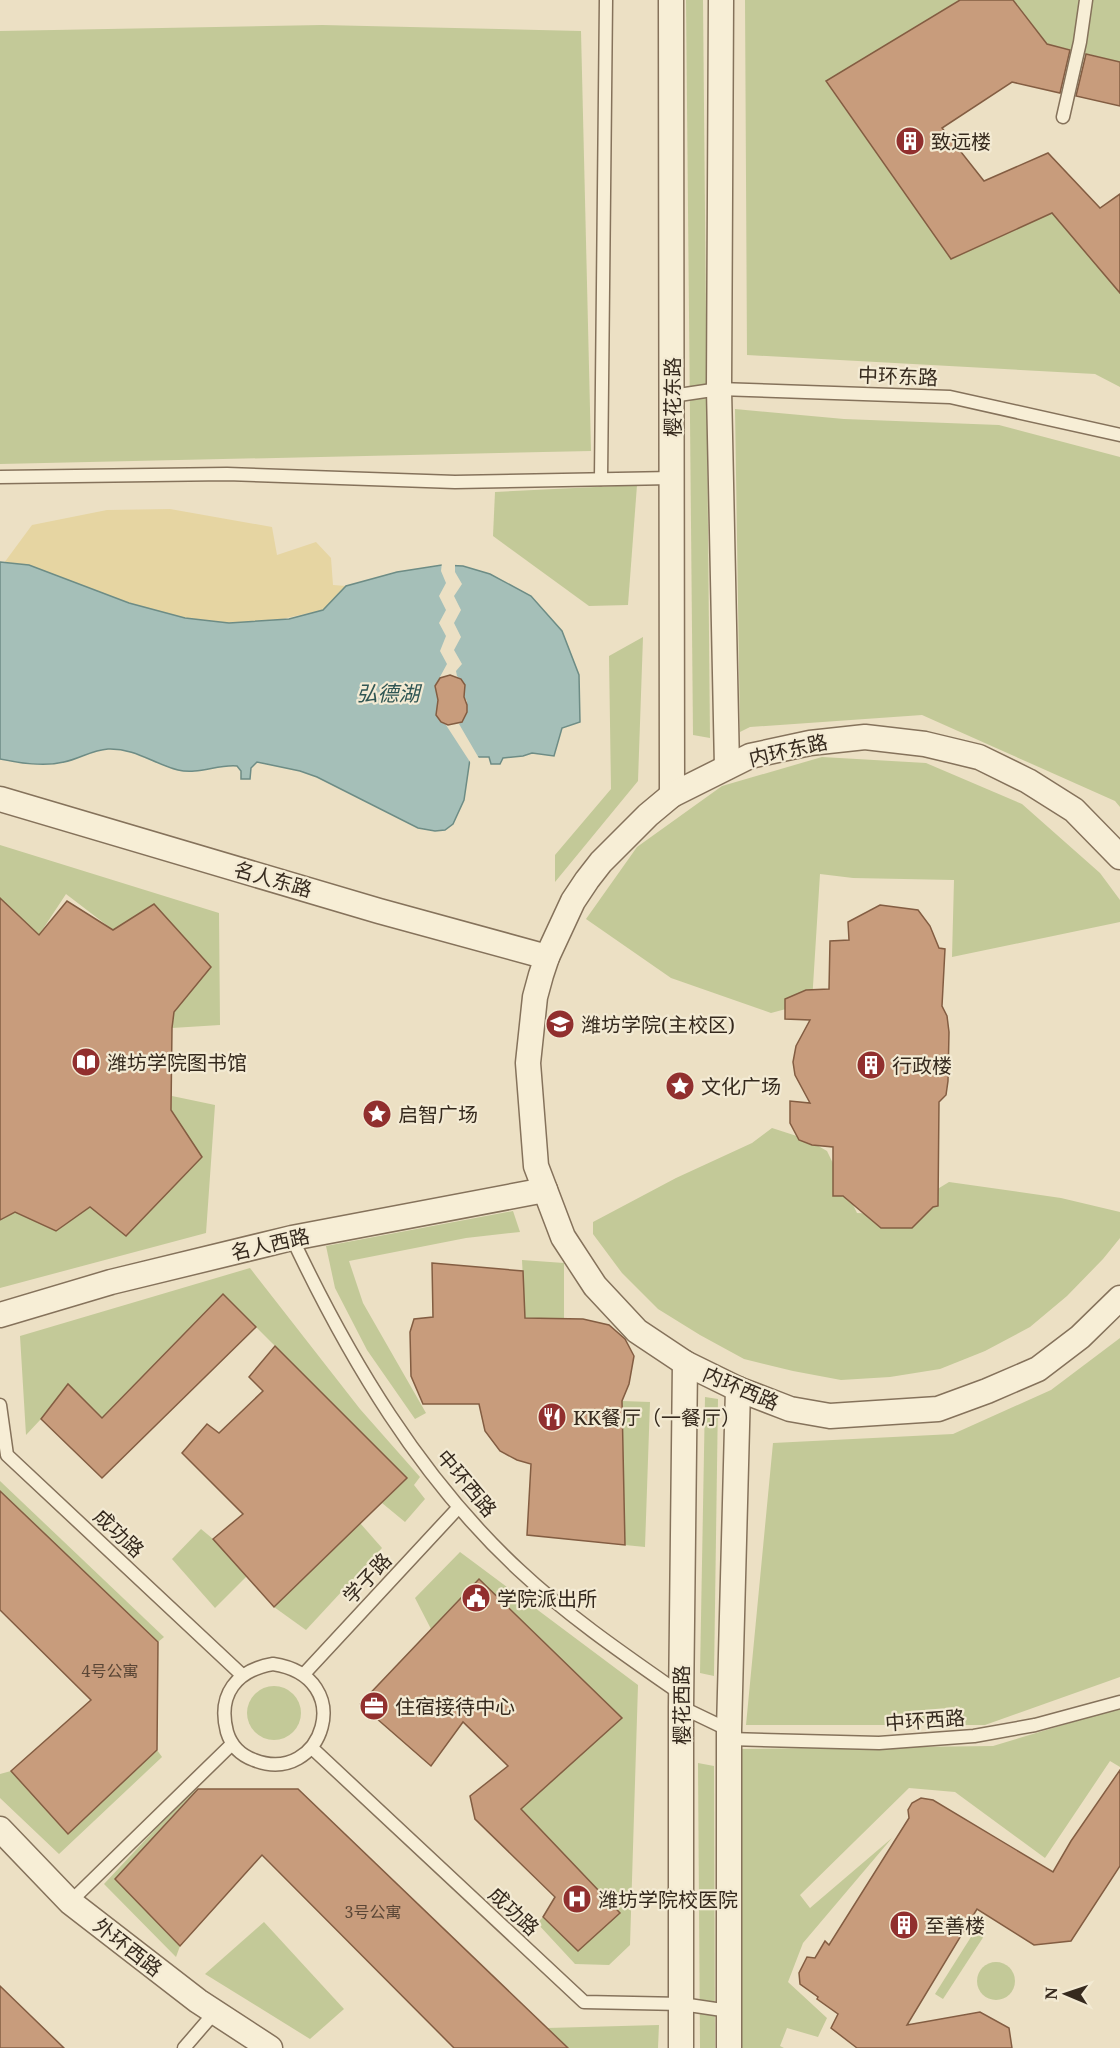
<svg xmlns="http://www.w3.org/2000/svg" width="1120" height="2048" font-family="'Noto Serif','Noto Sans SC',serif">
	<style>
		.green { fill: #c3c998 }
		.sand { fill: #e6d5a2 }
		.water { fill: #a5bfb8; stroke: #6d8c85; stroke-width: 1.5 }
		.pier { fill: #ece0c4 }
		.building { fill: #c89c7c; stroke: #835d42; stroke-width: 1.5 }
		.lines { fill: none; stroke-linecap: round; stroke-linejoin: round }
		.lane-casing { stroke: #85725b; stroke-width: 15 }
		.street-casing { stroke: #85725b; stroke-width: 27 }
		.lane { stroke: #f7eed6; stroke-width: 12 }
		.street { stroke: #f7eed6; stroke-width: 24 }
		.labels { text-anchor: middle; dominant-baseline: central; stroke-width: 4.5; stroke-linejoin: round; paint-order: stroke }
		.number-label { font-size: 16px; fill: #5a4636 }
		.poi-label { font-size: 20px; fill: #362a1e; stroke: #f3ead3; text-anchor: start }
		.street-label { font-size: 20px; fill: #362a1e; stroke: #f3ead3 }
		.water-label { font-size: 21px; font-style: italic; fill: #2f5553; stroke: #f3ead3 }
	</style>
	<rect width="100%" height="100%" fill="#ece0c4"/>
	<g class="green">
		<path d="M686 0H703L710 738 693 735Z"/>
		<path d="M745 0H960L826 82 951 259 1052 213 1120 293V387L1095 374 747 355Z"/>
		<path d="M1013 0H1120V62L1047 44Z"/>
		<path d="M322 25 581 31 591 451 0 464V31Z"/>
		<path d="M735 409 844 419 999 425 1120 457V807L1115 801 922 715 750 727 740 732Z"/>
		<path d="M637 485 628 605 589 606 493 536 495 492Z"/>
		<path d="M643 637 638 781 555 882V855L611 789 609 656Z"/>
		<path d="M822 757 926 763 1022 804 1100 873 1120 900V922L952 957 954 880 853 878 820 874 812 1002 771 1013 671 978 586 919 637 847 722 786Z"/>
		<path d="M0 845 219 913 220 1025 172 1028 174 1012 211 967 154 904 113 930 66 894 39 935 0 898Z"/>
		<path d="M172 1096 215 1105 206 1233 0 1288V1220L15 1212 56 1231 90 1207 127 1235 202 1157 171 1110Z"/>
		<path d="M772 1128 806 1139 827 1151 857 1213 895 1215 949 1182 1061 1198 1120 1212V1238L1103 1259 1067 1296 1030 1327 985 1351 940 1369 890 1377 841 1380 793 1371 744 1359 700 1335 658 1309 622 1273 593 1234V1222L676 1178 752 1143Z"/>
		<path d="M513 1211 520 1232 466 1238 349 1261 363 1303 426 1413 415 1419 367 1350 335 1288 326 1246Z"/>
		<path d="M522 1260 564 1263V1319L525 1318Z"/>
		<path d="M250 1268 360 1409 420 1477 414 1485 425 1499 405 1522 382 1503 407 1478 223 1294 102 1418 68 1385 41 1419 26 1435 20 1336Z"/>
		<path d="M1120 1338V1677L985 1725H746L773 1443 953 1434 1051 1390Z"/>
		<path d="M705 1397 718 1399 714 1676 700 1673Z"/>
		<path d="M622 1401 650 1402 645 1547 625 1545Z"/>
		<path d="M0 1481 164 1637 158 1642 0 1491Z"/>
		<path d="M360 1523 382 1548 306 1630 274 1607Z"/>
		<path d="M201 1529 213 1539 247 1576 215 1608 172 1559Z"/>
		<path d="M460 1552 638 1685 630 1945 609 1965 575 1964 537 1923 543 1917 578 1951 620 1913 521 1809 622 1718 479 1579 431 1629 415 1598Z"/>
		<circle cx="274" cy="1713" r="27"/>
		<path d="M1120 1708V1767L1110 1761 1045 1858 955 1792 909 1788 800 1895 810 1908 892 1838 803 1943 788 1982 827 2018 818 2037 787 2028 780 2046 784 2048H742L735 1749 993 1746Z"/>
		<path d="M157 1750 162 1757 59 1854 0 1798V1774L11 1771 68 1834Z"/>
		<path d="M698 1763 714 1766 715 2048H700Z"/>
		<path d="M195 1787 197 1789 115 1879 180 1946 176 1957 104 1884Z"/>
		<path d="M264 1922 344 2009 310 2039 205 1974Z"/>
		<path d="M976 1929 984 1936 943 1999 935 1994Z"/>
		<circle cx="996" cy="1981" r="19"/>
		<path d="M659 2025 658 2048H568L547 2028Z"/>
	</g>
	<path class="sand" d="M170 509 272 527 277 555 316 542 331 558 333 585 346 586 323 610 282 619 229 623 185 618 129 603 79 586 4 563 32 525 107 510Z"/>
	<path class="water" d="M0 562 29 565 129 603 185 618 229 623 289 619 323 610 346 586 397 572 442 565 463 566 490 574 531 596 562 631 579 675 580 722 562 728 554 756 532 753 523 756 503 758 500 764H491L489 757H474L470 759 464 800 453 824 445 830 435 831 418 828 317 777 300 771 257 762 251 768 250 779H241V771L237 766C218 764 198 775 178 770 154 764 135 748 108 749 92 750 79 759 64 762 44 767 20 763 0 759Z"/>
	<path class="pier" d="M442 562H455V572L462 584 454 596 461 610 454 623 461 637 454 650 462 664 456 671 457 676 465 685 464 697 467 701V712L462 722 459 724 480 760 473 761 472 765 446 725 441 722 436 715 438 700 435 686 447 664 440 651 446 636 439 623 446 610 439 596 446 583 441 571Z"/>
	<g class="building">
		<path d="M960 0H1013L1047 44 1070 50 1060 93 1012 82 942 128 984 181 1048 153 1100 208 1120 194V293L1052 213 951 259 826 81Z"/>
		<path d="M1086 54 1120 62V106L1076 96Z"/>
		<path d="M450 675 461 679 465 685 464 697 467 705V712L462 722 448 725 441 722 436 715 438 700 435 686 440 678Z"/>
		<path d="M0 898 39 935 67 901 113 930 154 904 211 967 174 1012 172 1028 171 1110 202 1157 126 1236 90 1207 56 1231 15 1212 0 1220Z"/>
		<path d="M880 905 918 910 930 926 939 948 945 949 942 1006 947 1016 949 1032 948 1081 946 1095 939 1102 938 1206 933 1207 912 1228H881L843 1196H833V1147L812 1145 799 1140 790 1123V1101L810 1103 795 1075 793 1062 796 1046 810 1020 785 1019V999L806 990 829 989 830 941 849 940 848 922Z"/>
		<path d="M432 1263 523 1271 525 1318 583 1319 609 1325 625 1339 634 1356 629 1384 622 1401 625 1545 527 1535 531 1464 517 1460 500 1451 485 1431 479 1404H423L411 1376 410 1332 414 1319 433 1317Z"/>
		<path d="M223 1294 256 1327 102 1478 41 1419 68 1384 102 1418Z"/>
		<path d="M275 1346 407 1478 274 1607 213 1539 243 1514 182 1453 207 1424 219 1433 263 1391 249 1377Z"/>
		<path d="M0 1491 158 1642 157 1750 68 1834 11 1771 91 1700 0 1610Z"/>
		<path d="M479 1579 622 1718 521 1809 620 1913 578 1951 543 1917 555 1897 475 1819 470 1796 508 1766 463 1722 431 1766 360 1704Z"/>
		<path d="M1120 1770V1866L1071 1941 1034 1945 977 1909 907 2025 980 2012 1009 2028 1012 2048H857L831 2028 838 2014 817 1999 818 1997 800 1984 799 1973 807 1957 815 1958 825 1941 829 1945 909 1818 908 1810 912 1803 921 1798 933 1800 1053 1872 1071 1841Z"/>
		<path d="M198 1789H298L568 2048H454L262 1855 180 1946 115 1879Z"/>
		<path d="M0 1986 64 2048H0Z"/>
	</g>
	<g class="lines">
		<g class="lane-casing">
			<g id="lane">
				<path d="M1063 117 1080 42 1086 0"/>
				<path d="M672 396 719 389 950 397 1120 435"/>
				<path d="M0 477 227 474 455 482 672 478"/>
				<path d="M601 479 606 0"/>
				<path d="M292 1238C349 1359 420 1478 519 1570 568 1616 625 1655 681 1694"/>
				<path d="M0 1405 7 1455 242 1675"/>
				<path d="M273 1664C359 1677 323 1787 254 1760 240 1755 231 1745 227 1732 217 1694 237 1670 273 1664Z"/>
				<path d="M304 1674 458 1508"/>
				<path d="M681 1707 729 1730"/>
				<path d="M729 1739 879 1743 974 1736 1035 1725 1120 1702"/>
				<path d="M312 1748 584 2002 682 2004 729 2011"/>
				<path d="M70 1902 231 1745"/>
				<path d="M184 2048 215 2012"/>
			</g>
		</g>
		<g class="street-casing">
			<g id="street">
				<path d="M671 0 672 795"/>
				<path d="M721 0 719 389 727 767"/>
				<path d="M0 799 379 911 547 957"/>
				<path d="M1120 857 1074 810 1028 781 979 757 925 744 865 737 810 743 750 756 672 795 648 815 601 862 587 880 573 901 547 957 541 975 535 997 528 1063 536 1166 563 1237 595 1286 637 1331 685 1363 738 1389 790 1409 830 1416 938 1409 987 1391 1038 1369 1080 1337 1120 1298"/>
				<path d="M0 1315 111 1282 292 1238 545 1190"/>
				<path d="M0 1829 70 1902 198 2001 270 2048"/>
				<path d="M681 2048V1707L685 1363"/>
				<path d="M729 2048V1730L738 1389"/>
			</g>
		</g>
		<use href="#lane" class="lane"/>
		<use href="#street" class="street"/>
	</g>
	<defs>
		<g id="building-disc" transform="scale(1.5)"><circle r="9.5" fill="#912f2e" stroke="#f3ead3"/><path d="M-4-6H4V6H1V3H-1V6H-4ZM-2.5-4.3h1.7v1.8h-1.7ZM.8-4.3h1.7v1.8H.8ZM-2.5-1h1.7V.8h-1.7ZM.8-1h1.7V.8H.8Z" fill="#fff"/></g>
		<g id="university-disc" transform="scale(1.5)"><circle r="9.5" fill="#912f2e" stroke="#f3ead3"/><path d="M0-5L7-2L0 1L-7-2ZM-4 1L0 2.5L4 1V4Q0 6-4 4Z" fill="#fff"/></g>
		<g id="library-disc" transform="scale(1.5)"><circle r="9.5" fill="#912f2e" stroke="#f3ead3"/><path d="M-6-4Q-3-5.5-.7-3.5V5Q-3 3-6 4ZM6-4Q3-5.5 .7-3.5V5Q3 3 6 4Z" fill="#fff"/></g>
		<g id="sight-disc" transform="scale(1.5)"><circle r="9.5" fill="#912f2e" stroke="#f3ead3"/><path d="M0-6L1.8-2.2L6-1.7L2.9 1.2L3.7 5.4L0 3.3L-3.7 5.4L-2.9 1.2L-6-1.7L-1.8-2.2Z" fill="#fff"/></g>
		<g id="restaurant-disc" transform="scale(1.5)"><circle r="9.5" fill="#912f2e" stroke="#f3ead3"/><path d="M-5-6h1v4h1v-4h1v4h1v-4h1v5L-1.5 .5V6h-2V.5L-5-1ZM5-6V6H3V1.5H1.5Q1.5-4 5-6Z" fill="#fff"/></g>
		<g id="civic-disc" transform="scale(1.5)"><circle r="9.5" fill="#912f2e" stroke="#f3ead3"/><path d="M-.6-6.5H3V-4.5H.6V-3L4-1V1h2V6H-6V1h2V-1L-.6-3ZM-1.2 2.5V6h2.4V2.5Z" fill="#fff"/></g>
		<g id="office-disc" transform="scale(1.5)"><circle r="9.5" fill="#912f2e" stroke="#f3ead3"/><path d="M-6-3h4V-5.5h4V-3h4V5H-6ZM-1-4.5V-3h2v-1.5ZM-6 0V1H6V0Z" fill="#fff"/></g>
		<g id="hospital-disc" transform="scale(1.5)"><circle r="9.5" fill="#912f2e" stroke="#f3ead3"/><path d="M-5-5h3v3.5h4V-5h3V5h-3V1.5h-4V5h-3Z" fill="#fff"/></g>
	</defs>
	<g fill-rule="evenodd">
		<use href="#building-disc" x="910" y="141"/>
		<use href="#university-disc" x="560" y="1024"/>
		<use href="#library-disc" x="86" y="1062"/>
		<use href="#building-disc" x="871" y="1065"/>
		<use href="#sight-disc" x="680" y="1086"/>
		<use href="#sight-disc" x="377" y="1114"/>
		<use href="#restaurant-disc" x="552" y="1417"/>
		<use href="#civic-disc" x="476" y="1598"/>
		<use href="#office-disc" x="374" y="1706"/>
		<use href="#hospital-disc" x="577" y="1899"/>
		<use href="#building-disc" x="904" y="1925"/>
	</g>
	<g class="labels">
		<g class="number-label">
			<text x="110" y="1671">4号公寓</text>
			<text x="373" y="1912">3号公寓</text>
		</g>
		<g class="poi-label">
			<text x="931" y="141">致远楼</text>
			<text x="581" y="1024">潍坊学院(主校区)</text>
			<text x="107" y="1062">潍坊学院图书馆</text>
			<text x="892" y="1065">行政楼</text>
			<text x="701" y="1086">文化广场</text>
			<text x="398" y="1114">启智广场</text>
			<text x="573" y="1417">KK餐厅（一餐厅）</text>
			<text x="497" y="1598">学院派出所</text>
			<text x="395" y="1706">住宿接待中心</text>
			<text x="598" y="1899">潍坊学院校医院</text>
			<text x="925" y="1925">至善楼</text>
		</g>
		<g class="street-label">
			<text transform="translate(898 376) rotate(2)">中环东路</text>
			<text transform="translate(672 397) rotate(-90)">樱花东路</text>
			<text transform="translate(788 750) rotate(-13)">内环东路</text>
			<text transform="translate(273 879) rotate(16)">名人东路</text>
			<text transform="translate(270 1244) rotate(-13)">名人西路</text>
			<text transform="translate(741 1388) rotate(23)">内环西路</text>
			<text transform="translate(467 1483) rotate(50)">中环西路</text>
			<text transform="translate(119 1533) rotate(43)">成功路</text>
			<text transform="translate(367 1578) rotate(-47)">学子路</text>
			<text transform="translate(681 1705) rotate(-90)">樱花西路</text>
			<text transform="translate(925 1720) rotate(-4)">中环西路</text>
			<text transform="translate(514 1911) rotate(43)">成功路</text>
			<text transform="translate(128 1947) rotate(38)">外环西路</text>
		</g>
		<g class="water-label">
			<text x="388" y="693">弘德湖</text>
		</g>
	</g>
	<g transform="translate(1066 1994) rotate(272)" stroke="#f3ead3" stroke-width="4.5" paint-order="stroke">
	<path d="M0-4.5L10 22L0 15L-10 22Z" fill="#362a1e"/>
	<text y="-9" font-size="16" font-weight="bold" text-anchor="middle" fill="#362a1e">N</text>
	</g>
</svg>
